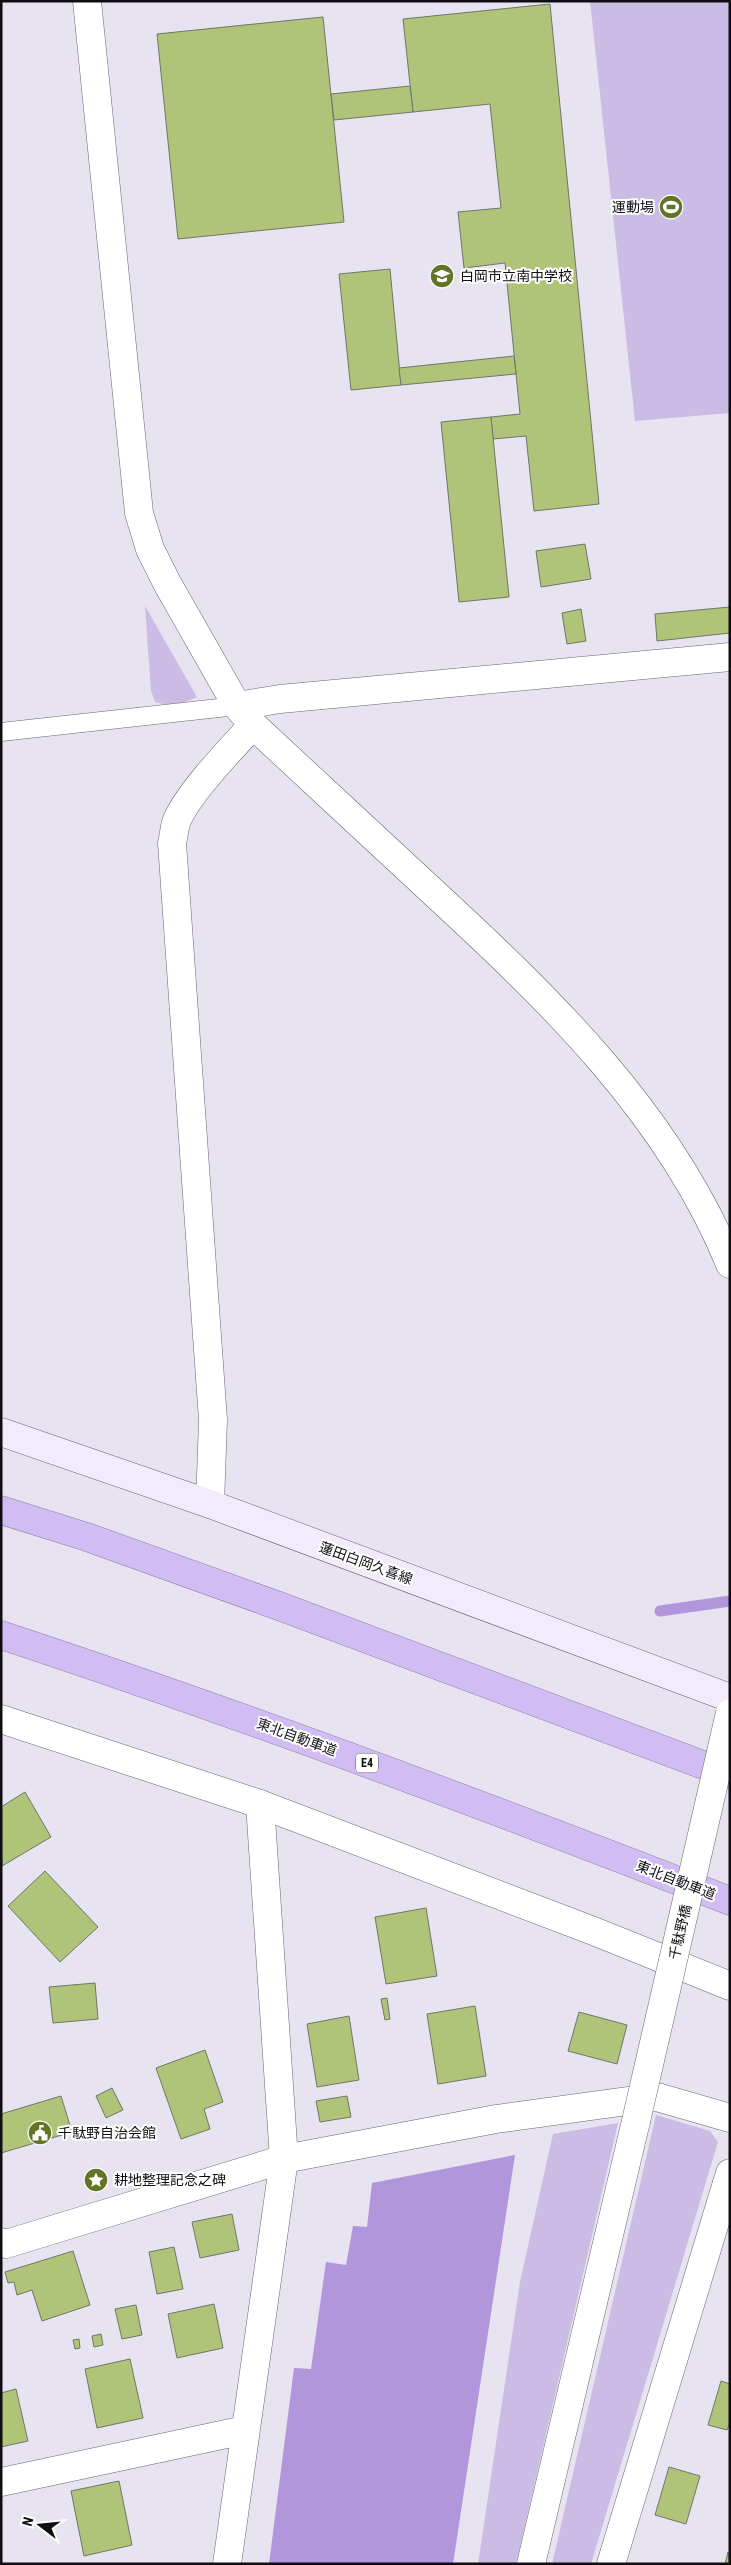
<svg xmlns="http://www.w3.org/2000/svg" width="731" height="2565" font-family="'Roboto Condensed','Noto Sans JP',sans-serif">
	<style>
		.green { fill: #cbbce6 }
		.water { fill: #b196db }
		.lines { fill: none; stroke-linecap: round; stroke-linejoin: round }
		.stream { stroke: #b196db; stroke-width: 11 }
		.building { fill: #b0c479; stroke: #717568 }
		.service-casing { stroke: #696571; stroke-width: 19 }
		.minor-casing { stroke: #696571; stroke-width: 29 }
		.tertiary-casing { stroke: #696571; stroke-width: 29 }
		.secondary-casing { stroke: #696571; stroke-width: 29 }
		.motorway-casing { stroke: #8d7fa5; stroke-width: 29 }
		.service { stroke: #fff; stroke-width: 18 }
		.minor { stroke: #fff; stroke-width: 28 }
		.tertiary { stroke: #fff; stroke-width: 28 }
		.secondary { stroke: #f1ebfc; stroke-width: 28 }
		.motorway { stroke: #d1bcf4; stroke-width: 28 }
		.tertiary-bridge-casing { stroke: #696571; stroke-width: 29; stroke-linecap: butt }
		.tertiary-bridge { stroke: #fff; stroke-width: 28 }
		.labels { text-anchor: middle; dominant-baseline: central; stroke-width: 4; stroke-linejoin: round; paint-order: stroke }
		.shield { fill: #fff; stroke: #58565a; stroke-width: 1 }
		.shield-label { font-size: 12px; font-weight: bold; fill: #100e13 }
		.poi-label { font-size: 14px; fill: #100e13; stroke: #fff; text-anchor: start }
		.street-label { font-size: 14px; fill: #100e13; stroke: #fff }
	</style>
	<rect width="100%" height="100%" fill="#e8e3f1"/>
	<g class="green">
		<path d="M590 1H730V413L635 421Z"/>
		<path d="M145 606 197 697C182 704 171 707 155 702L151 691Z"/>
		<path d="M656 2115 710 2131 718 2142 591 2564H552Z"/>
		<path d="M618 2123 516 2564H478L520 2282 553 2134Z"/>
	</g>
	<path class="water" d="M515 2155 453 2564H269L294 2368 311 2369 326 2262 346 2265 353 2226 367 2227 372 2183Z"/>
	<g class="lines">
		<path class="stream" d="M660 1611 730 1601"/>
	</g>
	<g class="building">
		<path d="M550 4 599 504 534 511 526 436 493 439 491 417 520 414 505 263 464 268 458 212 501 208 490 104 413 112 403 19Z"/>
		<path d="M323 17 344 222 178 239 157 34Z"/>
		<path d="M410 86 413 112 334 120 331 94Z"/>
		<path d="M390 269 401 385 351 390 339 274Z"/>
		<path d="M514 356 516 374 401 385 399 368Z"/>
		<path d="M491 417 509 597 459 602 441 422Z"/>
		<path d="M585 544 591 579 541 587 536 551Z"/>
		<path d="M730 607V633L657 641 655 614Z"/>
		<path d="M581 609 586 641 567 644 562 613Z"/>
		<path d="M25 1792 51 1837 2 1866 1 1807Z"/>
		<path d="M45 1871 98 1927 60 1962 8 1906Z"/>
		<path d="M426 1908 437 1976 386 1984 375 1917Z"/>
		<path d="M95 1983 98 2019 53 2023 49 1987Z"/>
		<path d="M387 1998 390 2019 385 2020 381 1999Z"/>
		<path d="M475 2006 486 2076 438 2084 427 2014Z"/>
		<path d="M579 2012 627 2025 617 2064 568 2051Z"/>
		<path d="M349 2016 359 2080 317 2087 307 2024Z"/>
		<path d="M205 2050 223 2102 204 2109 210 2129 181 2139 156 2068Z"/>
		<path d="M112 2088 123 2110 106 2118 96 2096Z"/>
		<path d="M61 2096 72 2132 1 2153V2114Z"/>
		<path d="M347 2096 351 2117 320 2122 316 2101Z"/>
		<path d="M232 2214 239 2250 200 2258 192 2222Z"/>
		<path d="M174 2247 183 2289 157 2294 149 2252Z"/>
		<path d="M73 2251 90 2305 42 2321 32 2290 17 2295 14 2282 8 2283 5 2272Z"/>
		<path d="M214 2304 223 2348 177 2358 168 2314Z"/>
		<path d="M136 2305 142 2335 122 2339 115 2309Z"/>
		<path d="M101 2334 103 2345 94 2347 92 2336Z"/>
		<path d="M79 2339 80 2348 75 2349 73 2340Z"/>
		<path d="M130 2359 143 2418 97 2428 85 2369Z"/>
		<path d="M721 2381 730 2384V2422L727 2430 708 2425Z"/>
		<path d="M16 2389 28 2441 1 2447V2393Z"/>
		<path d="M669 2467 700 2476 686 2524 655 2515Z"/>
		<path d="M119 2481 132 2545 84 2556 71 2491Z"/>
		<path d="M728 2552 730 2564H725Z"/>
	</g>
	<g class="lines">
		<g class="service-casing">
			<path id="service" d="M1 732 237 706"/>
		</g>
		<g class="minor-casing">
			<g id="minor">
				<path d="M237 706 280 699 730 657"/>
				<path d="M1 2242 6 2244 284 2159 496 2119 657 2097 730 2118"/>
				<path d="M1 2482 245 2430"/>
				<path d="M227 2564 284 2159 260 1804"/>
				<path d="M611 2564 730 2173"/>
			</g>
		</g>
		<g class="tertiary-casing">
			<g id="tertiary">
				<path d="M87 1 139 513 150 549 167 583 237 706 253 725C313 781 373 836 433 892 550 1000 669 1114 730 1264"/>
				<path d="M210 1504 213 1420 172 843C174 836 174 827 177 820 190 791 231 749 253 725"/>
				<path d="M1 1719 260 1804 596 1932 730 1986"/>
				<path d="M531 2564 636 2121"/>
			</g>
		</g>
		<g class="secondary-casing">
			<path id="secondary" d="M1 1432 210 1504 730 1698"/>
		</g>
		<g class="motorway-casing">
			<g id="motorway">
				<path d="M1 1510 87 1537 279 1606 730 1775"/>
				<path d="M1 1635C247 1716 489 1807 730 1901"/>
			</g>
		</g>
		<use href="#service" class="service"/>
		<use href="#minor" class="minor"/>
		<use href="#tertiary" class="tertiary"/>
		<use href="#secondary" class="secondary"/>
		<use href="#motorway" class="motorway"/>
		<g class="tertiary-bridge-casing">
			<path id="tertiary-bridge" d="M636 2121 730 1713"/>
		</g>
		<use href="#tertiary-bridge" class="tertiary-bridge"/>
	</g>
	<defs>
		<g id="stadium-disc" transform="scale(1.25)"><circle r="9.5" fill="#637524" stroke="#fff"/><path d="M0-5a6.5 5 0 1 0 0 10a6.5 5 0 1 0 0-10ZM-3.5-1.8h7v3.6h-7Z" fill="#fff"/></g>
		<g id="school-disc" transform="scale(1.25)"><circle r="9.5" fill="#637524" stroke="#fff"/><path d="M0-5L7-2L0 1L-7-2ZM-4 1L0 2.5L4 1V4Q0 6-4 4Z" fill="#fff"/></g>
		<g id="civic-disc" transform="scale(1.25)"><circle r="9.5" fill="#637524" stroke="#fff"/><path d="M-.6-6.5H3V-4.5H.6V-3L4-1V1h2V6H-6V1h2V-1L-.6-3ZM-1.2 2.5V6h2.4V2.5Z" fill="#fff"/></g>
		<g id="sight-disc" transform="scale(1.25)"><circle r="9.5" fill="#637524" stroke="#fff"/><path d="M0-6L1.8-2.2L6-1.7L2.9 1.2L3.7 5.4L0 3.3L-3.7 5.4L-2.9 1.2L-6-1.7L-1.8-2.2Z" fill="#fff"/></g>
	</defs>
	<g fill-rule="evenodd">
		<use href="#stadium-disc" x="671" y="207"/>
		<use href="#school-disc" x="442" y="276"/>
		<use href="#civic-disc" x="40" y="2133"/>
		<use href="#sight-disc" x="96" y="2180"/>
	</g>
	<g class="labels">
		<rect class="shield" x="356" y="1753.5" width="22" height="19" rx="4"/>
		<g class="shield-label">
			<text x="367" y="1763">E4</text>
		</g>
		<g class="poi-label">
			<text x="654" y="207" text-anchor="end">運動場</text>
			<text x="460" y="276">白岡市立南中学校</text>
			<text x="58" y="2133">千駄野自治会館</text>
			<text x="114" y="2180">耕地整理記念之碑</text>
		</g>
		<g class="street-label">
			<text transform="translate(366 1563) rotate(20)">蓮田白岡久喜線</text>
			<text transform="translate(297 1737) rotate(20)">東北自動車道</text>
			<text transform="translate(676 1880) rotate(21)">東北自動車道</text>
			<text transform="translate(680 1932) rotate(-77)">千駄野橋</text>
		</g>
	</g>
	<rect width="731" height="2565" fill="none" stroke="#100e13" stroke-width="5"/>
	<g transform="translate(40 2525) rotate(286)" stroke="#ffffff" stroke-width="4" paint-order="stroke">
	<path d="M0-4L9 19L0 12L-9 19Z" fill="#100e13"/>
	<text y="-8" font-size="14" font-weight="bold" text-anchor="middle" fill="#100e13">N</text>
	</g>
</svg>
